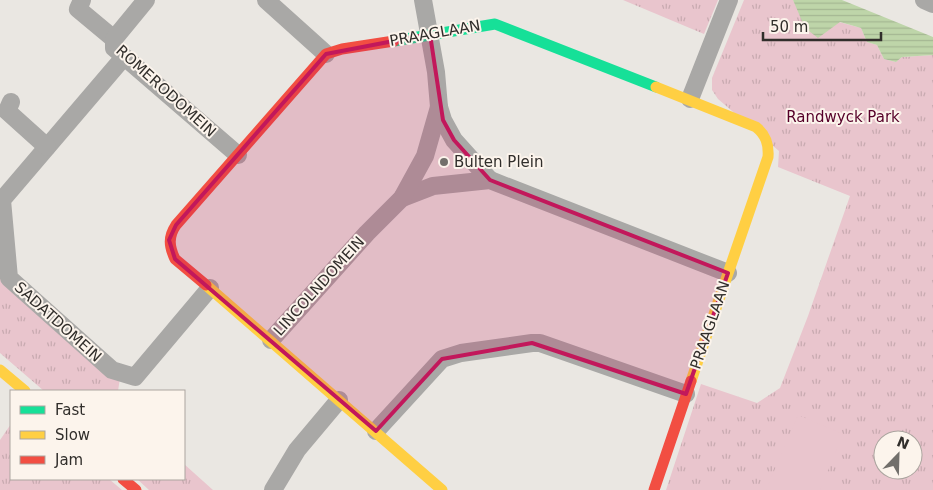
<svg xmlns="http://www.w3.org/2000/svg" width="933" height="490" font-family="'DejaVu Sans',sans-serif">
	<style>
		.grass { fill: url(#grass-tufts); fill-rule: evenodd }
		.garden { fill: #e9c5cd }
		.water { fill: url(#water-rules) }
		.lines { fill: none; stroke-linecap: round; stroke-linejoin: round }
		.street { stroke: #a9a8a6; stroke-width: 18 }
		.fast { stroke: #16e098; stroke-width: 11 }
		.slow { stroke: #ffcf43; stroke-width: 11 }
		.jam { stroke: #f24e42; stroke-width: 11 }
		.marked { fill: #c2185b; fill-opacity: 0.2; stroke: #c2185b; stroke-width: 4; stroke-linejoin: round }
		.poi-dot { fill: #726f6b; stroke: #fcf4ec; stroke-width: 2 }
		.labels { text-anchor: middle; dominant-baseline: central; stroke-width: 4; stroke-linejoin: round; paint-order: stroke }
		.street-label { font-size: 15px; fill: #312e2b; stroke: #fcf4ec }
		.park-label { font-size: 15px; fill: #560029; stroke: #fcf4ec }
		.poi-label { font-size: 15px; fill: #312e2b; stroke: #fcf4ec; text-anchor: start }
	</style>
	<defs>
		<pattern id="grass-tufts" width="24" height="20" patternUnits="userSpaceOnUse" patternTransform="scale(1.25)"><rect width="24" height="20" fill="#e9c5cd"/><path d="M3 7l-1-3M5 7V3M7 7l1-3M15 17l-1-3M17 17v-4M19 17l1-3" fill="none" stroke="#c8aab0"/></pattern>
		<pattern id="water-rules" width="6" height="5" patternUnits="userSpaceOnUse" patternTransform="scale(1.25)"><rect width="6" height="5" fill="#bed5a9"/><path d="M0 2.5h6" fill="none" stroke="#a4b792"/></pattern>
	</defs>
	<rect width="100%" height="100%" fill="#eae7e2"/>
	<g class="grass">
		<path d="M623 0H718L704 34Z"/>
		<path d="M744 0H793L799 11 861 28 867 42 877 45 884 59 896 62 902 57 933 55V490H666L701 384 757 403 780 388 808 316 850 196 778 167 779 151 718 99 712 90V78ZM883 440H913V470H883Z"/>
		<path d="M0 248 4 280 120 378 118 391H44L0 353Z"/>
		<path d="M11 424V479H109L122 490H0V440Z"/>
		<path d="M184 464 213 490H149L137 479H184Z"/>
	</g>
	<path class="garden" d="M798 415 843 434 820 490H766Z"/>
	<path class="water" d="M793 0H842L933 37V55L902 57 896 62 884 59 877 45 867 42 861 28 840 22 818 38 805 28Z"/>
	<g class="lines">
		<g class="street">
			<path d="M82 0 78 9 114 39"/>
			<path d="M146 0 114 39V48L238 155"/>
			<path d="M266 0 326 54"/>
			<path d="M423 0 436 72 439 107 443 120 454 140 490 180"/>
			<path d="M924 0 933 4"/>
			<path d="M124 57 2 200 9 278 112 370 135 377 210 288"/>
			<path d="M690 99 729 0"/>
			<path d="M11 102 7 111 47 147"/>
			<path d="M402 198 433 186 490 180 728 273"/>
			<path d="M271 340 367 233 402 198 425 156 439 107"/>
			<path d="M376 431 442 359 461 353 532 343H540L686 394"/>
			<path d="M273 490 297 450 339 400"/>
		</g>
		<path class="fast" d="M394 41 495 24 656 87"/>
		<g class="slow">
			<path d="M656 87 756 127C766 135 769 144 768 157L691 381"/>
			<path d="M206 285 442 490"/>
			<path d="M0 370 25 391"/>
		</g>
		<g class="jam">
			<path d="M206 285 175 259C169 246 168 237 176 225L326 54 342 49 394 41"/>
			<path d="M123 479 136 490"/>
			<path d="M654 490 691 381"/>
		</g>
	</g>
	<path class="marked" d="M430 34 443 120 454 140 490 180 728 273 686 394 532 343 442 359 376 431 175 259 169 240 176 225 326 54Z"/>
	<circle class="poi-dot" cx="444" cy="162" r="5"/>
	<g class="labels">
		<g class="street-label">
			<text transform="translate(435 33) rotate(-10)">PRAAGLAAN</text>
			<text transform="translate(166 91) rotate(42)">ROMERODOMEIN</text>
			<text transform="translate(319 286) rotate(-48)">LINCOLNDOMEIN</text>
			<text transform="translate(58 322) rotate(42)">SADATDOMEIN</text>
			<text transform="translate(710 325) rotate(-71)">PRAAGLAAN</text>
		</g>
		<g class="park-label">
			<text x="843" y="117">Randwyck Park</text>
		</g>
		<g class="poi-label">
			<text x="454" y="162">Bulten Plein</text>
		</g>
	</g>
	<rect x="10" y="390" width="175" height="90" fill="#fcf4ec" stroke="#aba59f"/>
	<rect x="20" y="406" width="25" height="8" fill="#16e098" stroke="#aba59f"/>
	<text x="55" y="415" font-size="15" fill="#312e2b">Fast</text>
	<rect x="20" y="431" width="25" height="8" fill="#ffcf43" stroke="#aba59f"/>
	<text x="55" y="440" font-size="15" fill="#312e2b">Slow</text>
	<rect x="20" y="456" width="25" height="8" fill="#f24e42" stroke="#aba59f"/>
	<text x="55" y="465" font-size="15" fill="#312e2b">Jam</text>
	<g transform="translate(898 455) rotate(23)"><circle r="24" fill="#fcf4ec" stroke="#aba59f"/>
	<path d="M0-4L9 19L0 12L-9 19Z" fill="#726f6b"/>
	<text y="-8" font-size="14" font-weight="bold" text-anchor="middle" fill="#312e2b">N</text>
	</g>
	<path d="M763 32v8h118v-8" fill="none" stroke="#312e2b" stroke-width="2.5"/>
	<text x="770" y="32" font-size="15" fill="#312e2b" stroke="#fcf4ec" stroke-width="4" paint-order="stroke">50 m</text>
</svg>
